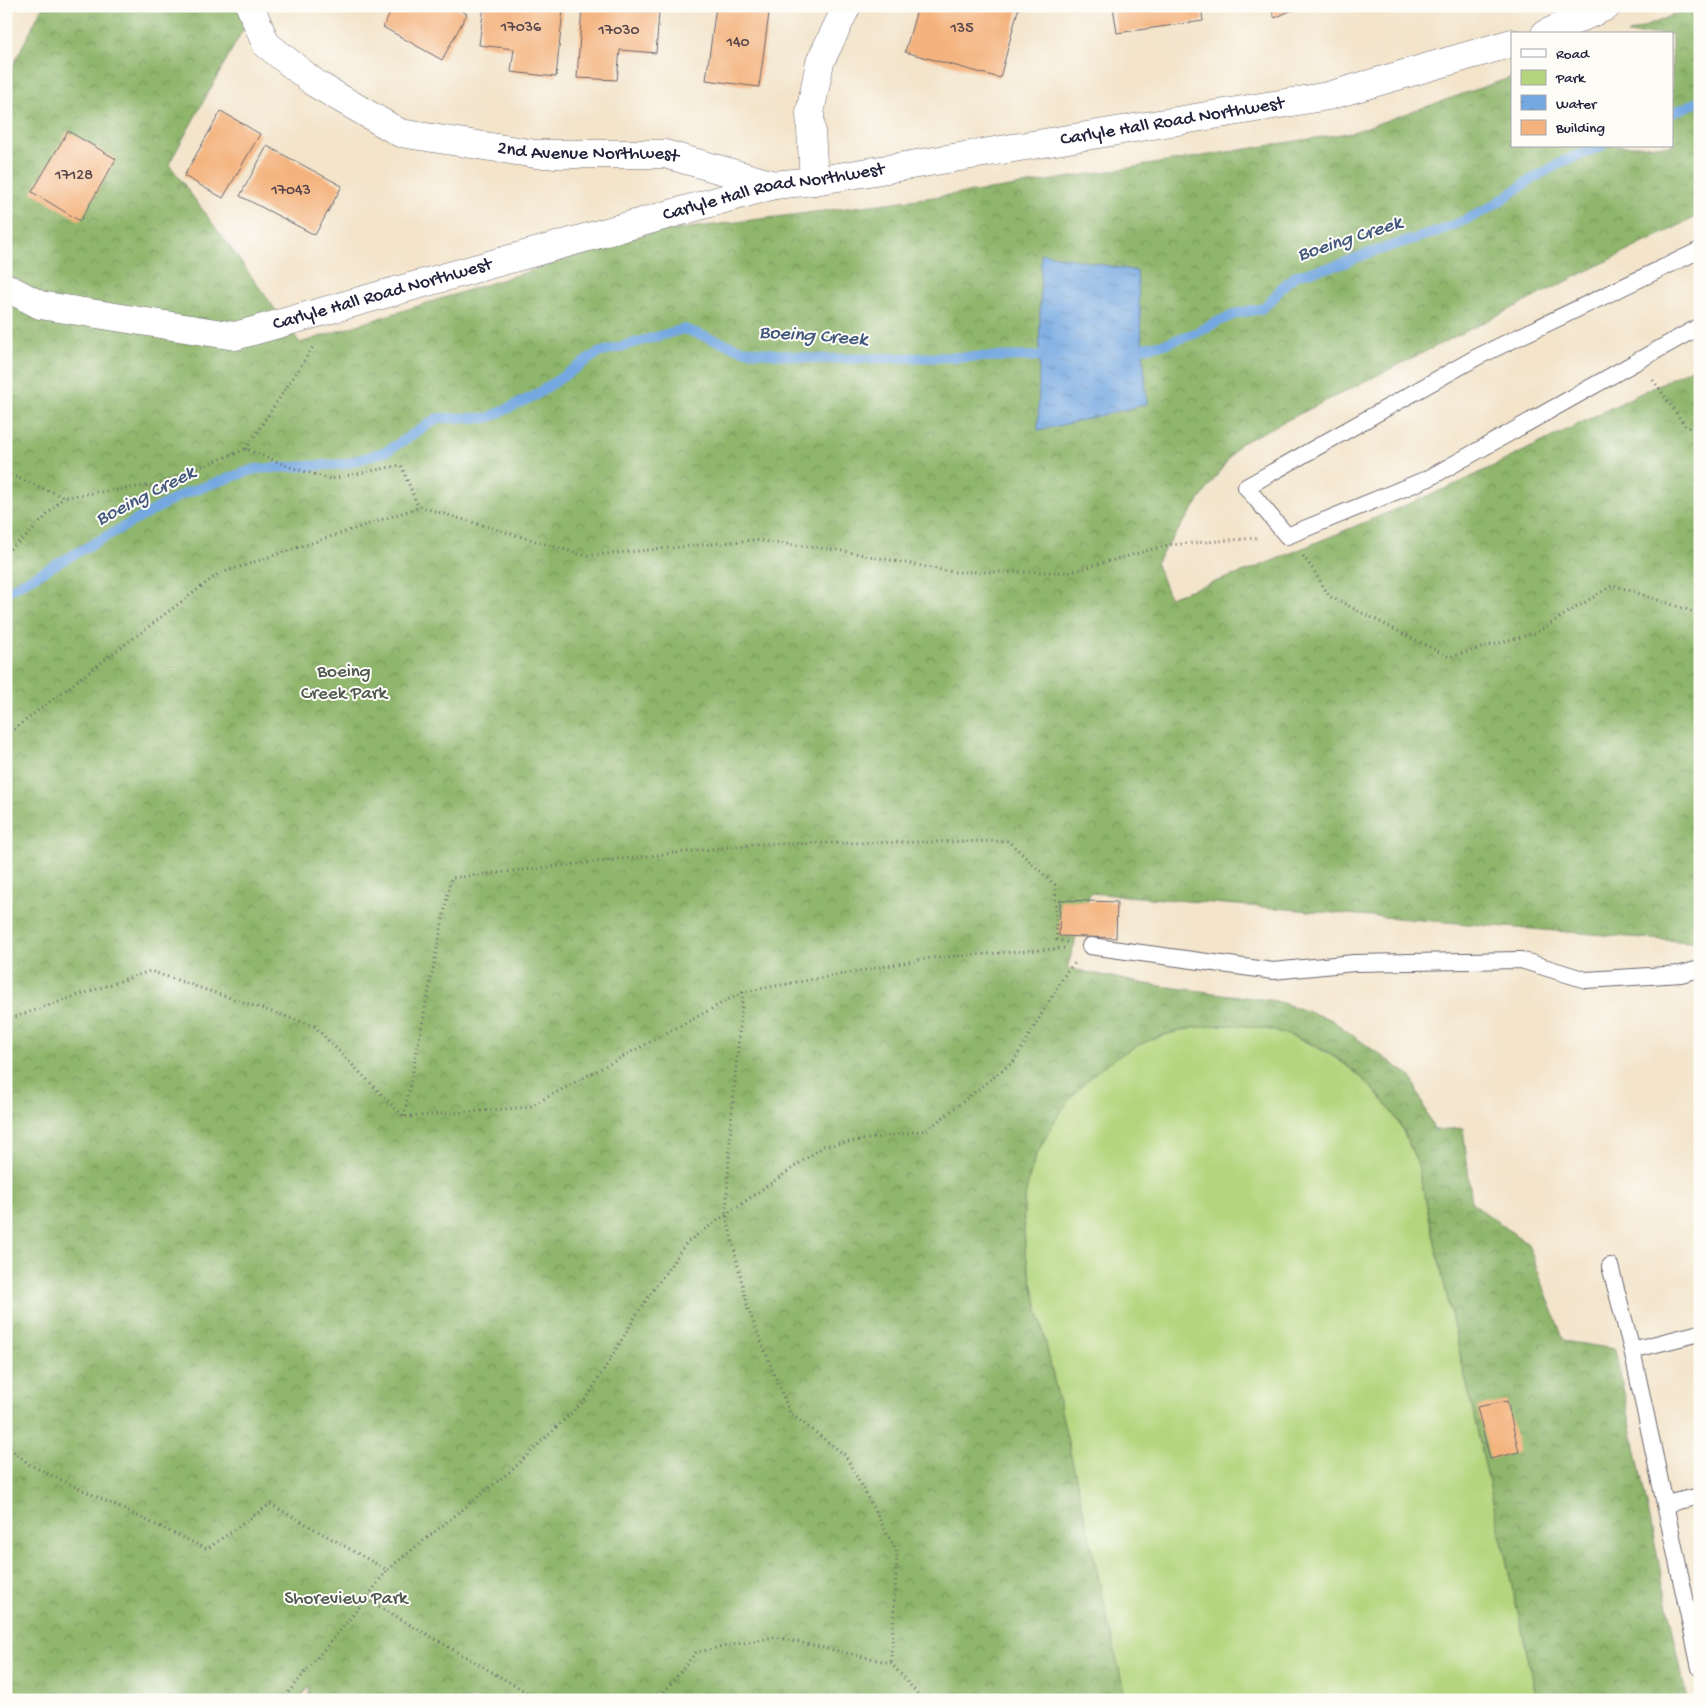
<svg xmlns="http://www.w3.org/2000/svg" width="1706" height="1706" font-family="'Gochi Hand',sans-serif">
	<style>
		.green { fill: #b4d57d; stroke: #6b7c5c }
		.forest { fill: url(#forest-crowns); stroke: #586c54 }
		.water { fill: url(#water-ripples); stroke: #4c658e }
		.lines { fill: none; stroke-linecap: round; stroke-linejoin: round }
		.stream { stroke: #75a8e1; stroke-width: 10 }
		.building { fill: #f4b37e }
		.lane-casing { stroke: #6b666d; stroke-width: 18 }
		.street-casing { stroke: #6b666d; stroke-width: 29 }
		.secondary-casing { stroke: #6b666d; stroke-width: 29 }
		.path { stroke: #6b666d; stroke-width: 3; stroke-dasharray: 1 4; stroke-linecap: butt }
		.lane { stroke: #fff; stroke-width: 16 }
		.street { stroke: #fff; stroke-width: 28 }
		.secondary { stroke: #fff; stroke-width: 28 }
		.labels { text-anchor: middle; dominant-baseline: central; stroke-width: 4; stroke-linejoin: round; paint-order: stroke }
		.number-label { font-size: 16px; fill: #56464c }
		.street-label { font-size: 19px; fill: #22223b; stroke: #fdfcf7 }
		.park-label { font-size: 19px; fill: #4e584f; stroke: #fdfcf7 }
		.water-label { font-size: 20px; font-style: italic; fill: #43587d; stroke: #fdfcf7 }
	</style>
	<defs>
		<pattern id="forest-crowns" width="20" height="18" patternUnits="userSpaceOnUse" patternTransform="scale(1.25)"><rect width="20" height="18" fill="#8fb66c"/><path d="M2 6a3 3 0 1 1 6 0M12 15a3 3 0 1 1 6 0" fill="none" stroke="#74945a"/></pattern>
		<pattern id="water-ripples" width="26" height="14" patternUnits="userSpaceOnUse" patternTransform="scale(1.25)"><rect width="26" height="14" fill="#75a8e1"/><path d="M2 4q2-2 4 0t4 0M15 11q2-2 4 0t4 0" fill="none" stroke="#6088b8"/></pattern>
	</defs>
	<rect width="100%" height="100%" fill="#fdfcf7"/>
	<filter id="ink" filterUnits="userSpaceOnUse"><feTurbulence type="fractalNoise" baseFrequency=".02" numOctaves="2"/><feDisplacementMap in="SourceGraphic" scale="10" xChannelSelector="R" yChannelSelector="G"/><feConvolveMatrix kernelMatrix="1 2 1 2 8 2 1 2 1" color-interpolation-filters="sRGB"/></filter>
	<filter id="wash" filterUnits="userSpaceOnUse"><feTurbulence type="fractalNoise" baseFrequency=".0096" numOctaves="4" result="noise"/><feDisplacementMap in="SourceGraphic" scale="20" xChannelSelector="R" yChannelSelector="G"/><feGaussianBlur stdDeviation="1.12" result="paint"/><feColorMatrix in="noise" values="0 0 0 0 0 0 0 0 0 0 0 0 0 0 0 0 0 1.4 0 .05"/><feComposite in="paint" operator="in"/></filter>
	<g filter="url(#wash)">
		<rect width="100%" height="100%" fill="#f3e4ca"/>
		<path class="green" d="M1204 1025C1219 1026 1236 1024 1250 1026 1310 1035 1365 1069 1397 1120 1405 1133 1410 1149 1417 1162L1534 1684V1700H1126L1025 1251C1025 1236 1023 1220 1024 1205 1030 1147 1069 1086 1118 1055 1145 1039 1175 1032 1204 1025Z"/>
		<path class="forest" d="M43 6H256L169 164 300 343 650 233 997 189 1353 132 1512 77V146H1672V34H1627L1696 6H1700V215L1239 444 1156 562 1169 597 1248 571 1461 482 1700 364V939L1690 942 1090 893 1067 968 1146 984 1276 1001 1330 1019 1411 1077 1434 1130 1463 1128 1472 1203 1528 1244 1564 1341 1615 1349 1687 1700H1534V1684L1417 1162C1411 1149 1405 1133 1398 1121 1383 1097 1358 1071 1334 1056 1234 993 1098 1030 1046 1137 1042 1145 1037 1153 1034 1161 1030 1174 1026 1191 1024 1205 1023 1220 1025 1236 1025 1251L1126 1700H309V1685L300 1700H6V79Z"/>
		<path class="water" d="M1041 253 1137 271 1147 404 1038 431Z"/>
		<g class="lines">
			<g class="stream">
				<path d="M1672 113 1700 101"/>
				<path d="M1131 350 1164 344 1196 333 1219 321 1238 313 1261 309 1272 300 1282 287 1296 275 1339 265 1366 254 1439 231 1465 220 1488 209 1532 179 1562 162 1602 146"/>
				<path d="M6 592 183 494 255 469 345 464 387 451 438 418H488L534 396 598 353 684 329 743 350 817 359 1051 356"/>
			</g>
		</g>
		<g id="blocks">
			<g class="building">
				<path d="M394 6H453L467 14 442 60 383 27Z"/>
				<path d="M484 6H550V9L563 10 556 77 511 72 514 49 479 45Z"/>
				<path d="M618 6 617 9 659 12 656 53 620 50 617 80 577 78 582 7Z"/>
				<path d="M716 6H770L759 87 706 80Z"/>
				<path d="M918 6H1019L1000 78 905 52Z"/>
				<path d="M1113 6H1201L1203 21 1117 33Z"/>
				<path d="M1269 6H1300L1275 18Z"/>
				<path d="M221 111 260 134 223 198 184 176Z"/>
				<path d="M68 131 116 159 80 221 32 192Z"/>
				<path d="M267 146 342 186 315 235 240 196Z"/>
				<path d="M1060 900 1117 902 1116 938 1059 936Z"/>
				<path d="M1507 1401 1519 1452 1490 1459 1477 1407Z"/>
			</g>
		</g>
	</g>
	<g filter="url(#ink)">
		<use href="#blocks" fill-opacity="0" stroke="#6b666d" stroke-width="1"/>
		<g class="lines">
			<g class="lane-casing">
				<g id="lane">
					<path d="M1700 250 1477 357 1246 487 1287 536 1429 478 1700 326"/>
					<path d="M1090 946 1273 971 1354 963 1521 960 1586 980 1681 974 1700 969"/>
					<path d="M1610 1266 1632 1350 1700 1668"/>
					<path d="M1632 1350 1700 1333"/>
					<path d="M1665 1504 1700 1496"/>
				</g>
			</g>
			<g class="street-casing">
				<g id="street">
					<path id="s1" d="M250 6 266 44 316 84 400 133 536 154H665L774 185"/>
					<path d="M814 181 810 113 820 62 847 6"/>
				</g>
			</g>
			<g class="secondary-casing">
				<g id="secondary">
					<path d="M1545 34 1607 6"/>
					<path id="s2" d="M6 287 40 305 235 336 774 185 814 181 1328 96 1512 43"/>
				</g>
			</g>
			<g class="path">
				<path d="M1653 380 1686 427 1700 429"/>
				<path d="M246 449 313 347"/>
				<path d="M6 473 64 497 154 485 246 449 290 467 330 479 401 465 417 504 421 507 586 556 753 540 843 551 953 572H1070L1168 545 1257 538"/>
				<path d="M6 552 27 536 64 497"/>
				<path d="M1303 556 1314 571 1329 596 1449 657 1535 633 1613 585 1700 614"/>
				<path d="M6 736 23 722 218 574 420 507"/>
				<path d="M743 992 731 1122 726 1214 748 1309 790 1413 845 1455 897 1552 891 1663"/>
				<path d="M6 1020 150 971 314 1026 404 1117 529 1107 743 992 931 958 1067 948"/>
				<path d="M404 1116 451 878 756 844 1008 841 1055 885 1057 940 1067 942"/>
				<path d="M6 1445 30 1465 207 1549 270 1504 387 1570 513 1469 587 1398 640 1309 687 1242 824 1146 927 1130 1014 1061 1067 971 1075 963"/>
				<path d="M366 1599 540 1700"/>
				<path d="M282 1700 366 1599 387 1570"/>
				<path d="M658 1700 696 1652 775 1637 891 1663 923 1700"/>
			</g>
			<use href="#lane" class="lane"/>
			<use href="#street" class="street"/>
			<use href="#secondary" class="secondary"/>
		</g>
	</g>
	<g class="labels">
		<g class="number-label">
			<text x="521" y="28">17036</text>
			<text x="962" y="29">135</text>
			<text x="619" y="31">17030</text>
			<text x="738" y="43">140</text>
			<text x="74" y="176">17128</text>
			<text x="291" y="191">17043</text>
		</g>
		<g class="street-label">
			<text stroke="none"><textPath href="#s2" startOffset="1199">Carlyle Hall Road Northwest</textPath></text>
			<text stroke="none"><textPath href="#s1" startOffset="392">2nd Avenue Northwest</textPath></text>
			<text stroke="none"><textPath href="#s2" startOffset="794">Carlyle Hall Road Northwest</textPath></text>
			<text stroke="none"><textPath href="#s2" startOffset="389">Carlyle Hall Road Northwest</textPath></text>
		</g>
		<g class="park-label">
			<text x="344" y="672">Boeing<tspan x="344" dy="22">Creek Park</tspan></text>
			<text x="346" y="1599">Shoreview Park</text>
		</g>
		<g class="water-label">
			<text transform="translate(1350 240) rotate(-18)">Boeing Creek</text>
			<text transform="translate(813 337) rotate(4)">Boeing Creek</text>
			<text transform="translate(146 497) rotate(-27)">Boeing Creek</text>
		</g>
	</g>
	<rect width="1706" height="1706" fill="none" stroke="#fdfcf7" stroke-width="25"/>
	<rect x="1511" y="32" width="162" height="115" fill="#fdfcf7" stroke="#a5a5ac"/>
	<rect x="1521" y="49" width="25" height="8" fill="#ffffff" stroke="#a5a5ac"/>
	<text x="1556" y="58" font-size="15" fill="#22223b">Road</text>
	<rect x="1521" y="70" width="25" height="15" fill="#b4d57d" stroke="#a5a5ac"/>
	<text x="1556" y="82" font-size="15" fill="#22223b">Park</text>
	<rect x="1521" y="95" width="25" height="15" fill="url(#water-ripples)" stroke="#a5a5ac"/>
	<text x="1556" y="108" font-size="15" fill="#22223b">Water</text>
	<rect x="1521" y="120" width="25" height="15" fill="#f4b37e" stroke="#a5a5ac"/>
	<text x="1556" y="132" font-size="15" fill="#22223b">Building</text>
</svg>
